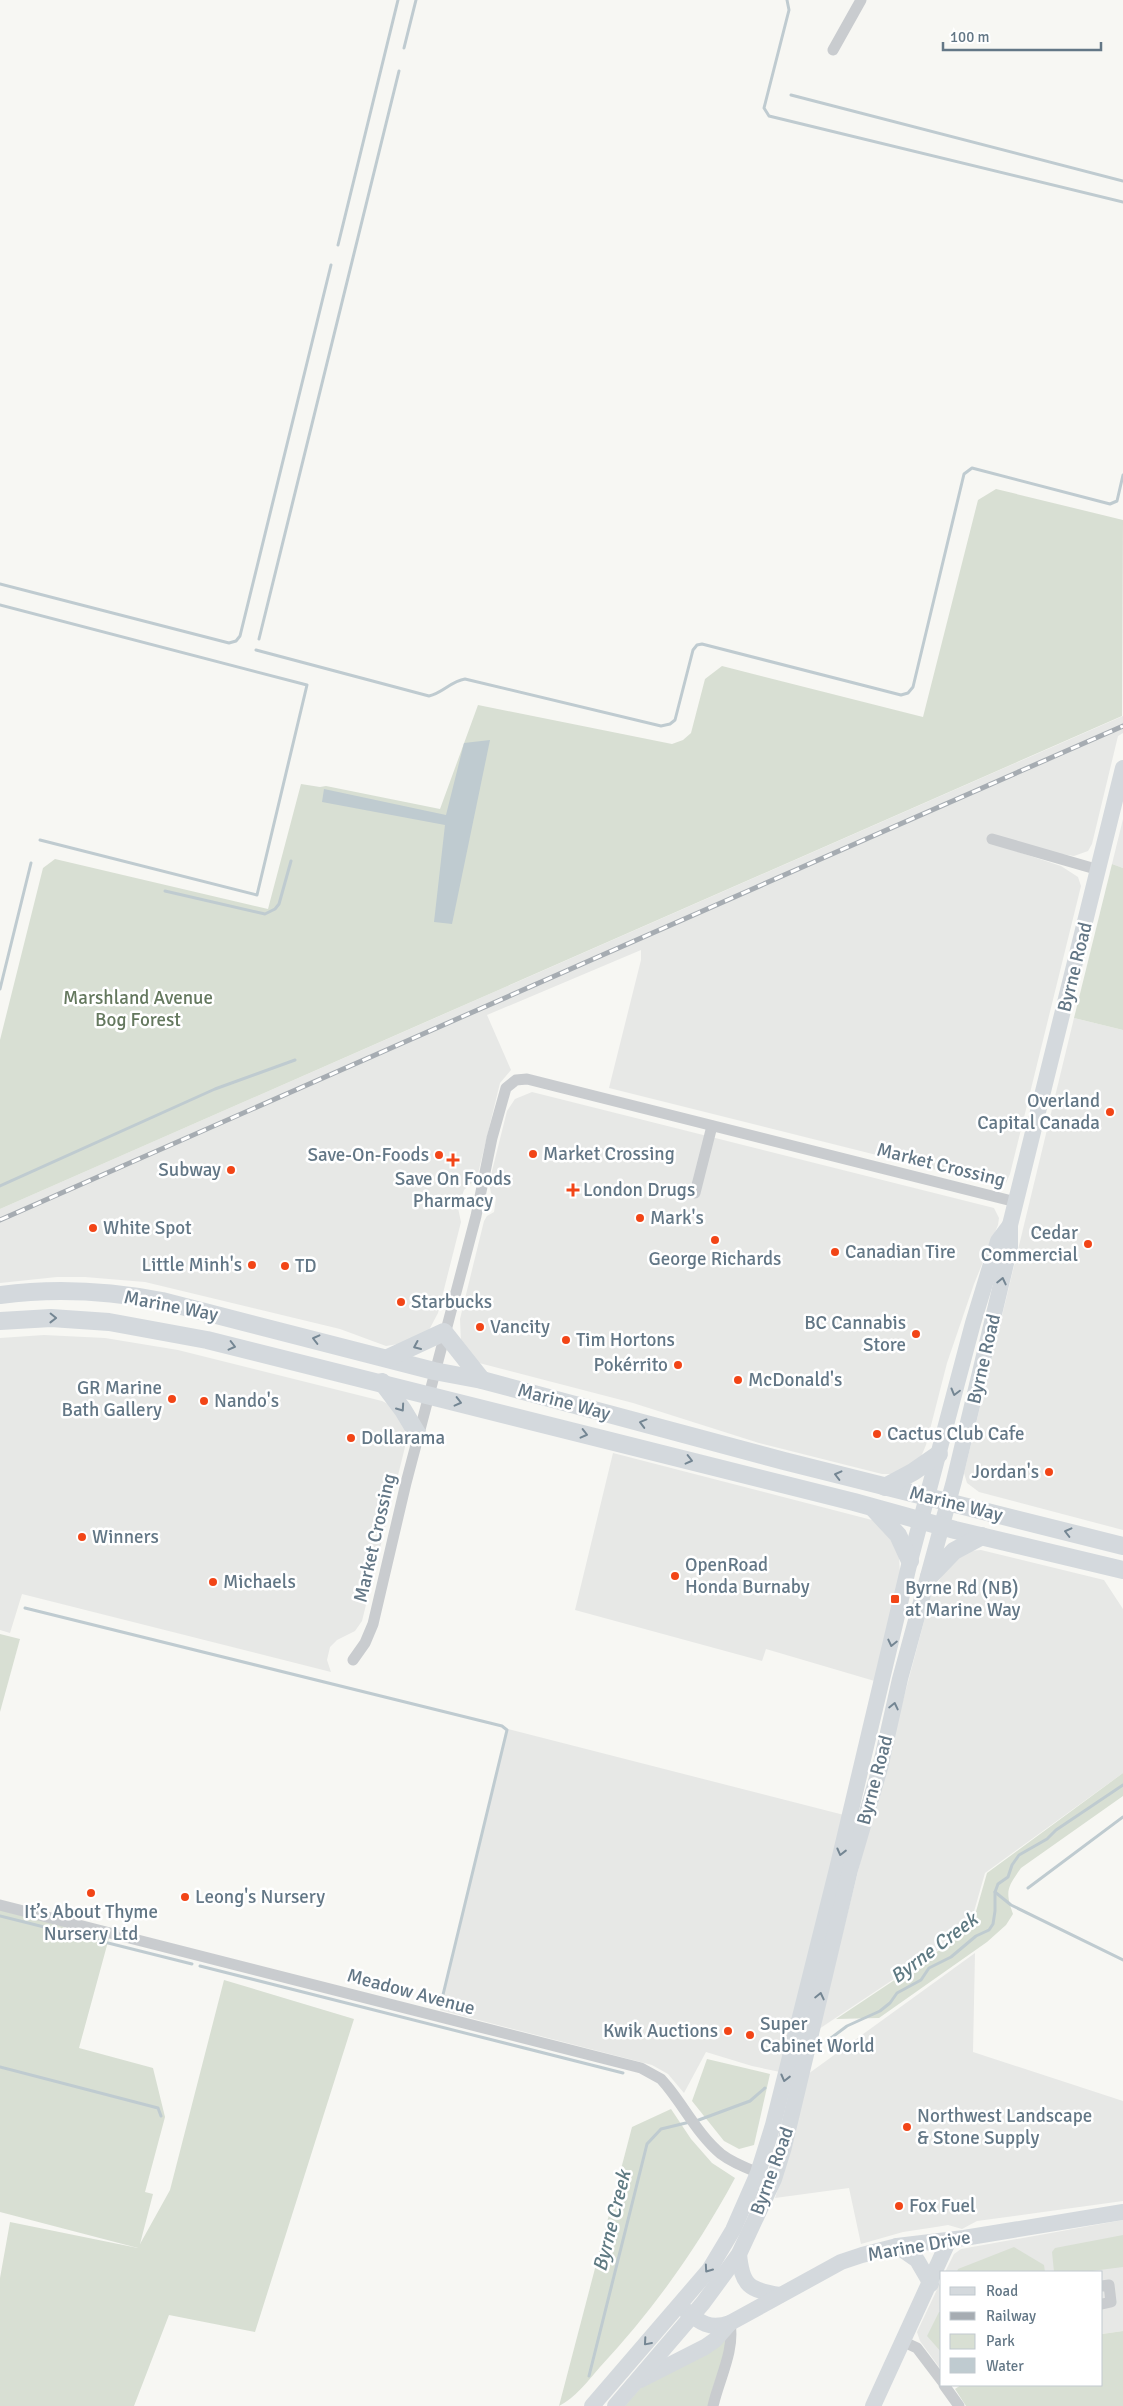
<svg xmlns="http://www.w3.org/2000/svg" width="1123" height="2406" font-family="Signika,sans-serif">
	<style>
		.built { fill: #e7e8e6 }
		.green { fill: #d8dfd3 }
		.water { fill: #bfcbd0 }
		.lines { fill: none; stroke-linecap: round; stroke-linejoin: round }
		.stream { stroke: #bfcbd0; stroke-width: 3 }
		.street { stroke: #c9cccf; stroke-width: 11 }
		.secondary { stroke: #d4d9dd; stroke-width: 16 }
		.primary { stroke: #d4d9dd; stroke-width: 18 }
		.rail-casing { stroke: #a6acb2; stroke-width: 5 }
		.rail { stroke: #fff; stroke-width: 3; stroke-dasharray: 9; stroke-linecap: butt }
		.oneway { stroke: #748693 }
		.poi-dot { fill: #f24517; stroke: #fff; stroke-width: 2 }
		.labels { text-anchor: middle; dominant-baseline: central; stroke-width: 5; stroke-linejoin: round; paint-order: stroke }
		.street-label { font-size: 19px; fill: #637786; stroke: #fff }
		.park-label { font-size: 19px; fill: #64785e; stroke: #fff }
		.poi-label { font-size: 19px; fill: #637786; stroke: #fff; text-anchor: start }
		.water-label { font-size: 20px; font-style: italic; fill: #5f7a83; stroke: #fff }
	</style>
	<rect width="100%" height="100%" fill="#f7f7f3"/>
	<g class="built">
		<path d="M1123 716V733L1118 736 1092 844 1088 851 1074 856 991 843 1061 866 1078 877 1081 886 1010 1174 1006 1183 992 1184 609 1088 641 960V950L487 1015 511 1070 500 1083 477 1178 464 1190 458 1208 461 1222 438 1313 429 1330 411 1342 386 1346 340 1329 145 1282 85 1277H57L0 1283V1209Z"/>
		<path d="M1123 819V868L1112 864Z"/>
		<path d="M1074 1018 1123 1030V1530L979 1492 967 1483 964 1473Z"/>
		<path d="M532 1092 994 1208 999 1218 998 1225 974 1284 947 1363 926 1445 920 1459 894 1474H882L759 1443 633 1403 479 1363 461 1343 460 1319 484 1221 487 1216 494 1212 496 1198 491 1193 489 1183 507 1111 515 1099Z"/>
		<path d="M44 1335 105 1338 178 1350 382 1401 392 1406 406 1430V1443L362 1621 355 1631 337 1640 330 1647 327 1660 331 1672 22 1594 10 1633 0 1630V1338Z"/>
		<path d="M613 1453 872 1520 883 1525 899 1556 900 1573 878 1682 766 1649 762 1661 575 1610Z"/>
		<path d="M981 1550 1104 1580 1123 1609V1773L985 1873 969 1929 819 2029 861 1859 931 1595 950 1561 969 1551Z"/>
		<path d="M508 1729 844 1815 780 2072 752 2066 706 2052 684 2093 668 2074 652 2065 440 2010Z"/>
		<path d="M975 1953 973 2052 1123 2101V2201L977 2221 962 2229 948 2225 936 2227 903 2232 861 2244 849 2188 775 2198 792 2146 808 2074Z"/>
		<path d="M1123 2220V2331L1102 2334V2272H945L954 2254 961 2249Z"/>
		<path d="M942 2279V2371L920 2341 917 2332Z"/>
	</g>
	<g class="green">
		<path d="M996 489 1123 520 1122 716 0 1209V1040L43 868 55 859 268 909 301 784 320 787 326 786 440 809 478 705 672 744 683 740 691 733 705 679 722 666 923 717 978 500Z"/>
		<path d="M1112 864 1123 868V1030L1074 1018Z"/>
		<path d="M0 1634 20 1639 0 1712Z"/>
		<path d="M1123 1773V1796L1021 1868C1007 1888 1005 1891 1013 1914L1006 1925 987 1942 879 2018 836 2019 971 1929 987 1873Z"/>
		<path d="M0 1910 109 1938 79 2048 153 2068 165 2117 145 2192 153 2194 140 2244 170 2190 224 1980 354 2019 255 2332 169 2315 134 2406H0V2278L10 2222 138 2248 0 2212Z"/>
		<path d="M707 2059 770 2074 754 2145 739 2149 724 2141 692 2101Z"/>
		<path d="M671 2109 691 2139 712 2163 735 2178C698 2247 654 2309 600 2367 589 2380 574 2399 559 2406L632 2127Z"/>
		<path d="M1123 2235V2267L1084 2272H1054L1052 2252 1055 2248Z"/>
		<path d="M1014 2247 1044 2265 1045 2272H957L958 2269Z"/>
		<path d="M939 2312H942V2353L927 2336Z"/>
		<path d="M1123 2331V2406H966L955 2389 961 2385H1102V2334Z"/>
		<path d="M725 2340 727 2347 713 2387 710 2406H625L642 2386Z"/>
	</g>
	<path class="water" d="M490 740 452 924 434 922 445 825 322 802 324 789 446 815 464 743Z"/>
	<g class="lines">
		<g class="stream">
			<path d="M787 0 789 10 764 108 769 116 1123 202"/>
			<path d="M404 48 416 0"/>
			<path d="M791 95 1123 181"/>
			<path d="M338 245 398 0"/>
			<path d="M0 584 229 643 236 641 240 636 331 265"/>
			<path d="M0 605 307 685 257 895 40 840"/>
			<path d="M259 639 399 71"/>
			<path d="M256 650 429 696C443 693 451 681 465 679L661 726 670 724 675 720 693 650 697 645 702 644 901 695 908 693 913 687 964 474 972 468 1110 504 1117 501 1123 475"/>
			<path d="M165 891 265 914 275 909 279 904 291 861"/>
			<path d="M0 989 31 863"/>
			<path d="M0 1186 215 1089 295 1060"/>
			<path d="M25 1608 502 1726 507 1730 441 2003"/>
			<path d="M1028 1888 1123 1817"/>
			<path d="M995 1892 1011 1905 1123 1960"/>
			<path d="M0 1916 192 1964"/>
			<path d="M200 1966 623 2073"/>
			<path d="M827 2041 847 2026 880 2011 890 2003 897 1993 921 1980 929 1968 951 1957 976 1936 989 1930 993 1924 995 1911V1892L998 1884 1008 1877 1012 1865 1019 1855 1047 1839 1056 1830 1123 1785"/>
			<path d="M0 2067 158 2108 161 2116"/>
			<path d="M696 2121 750 2101 765 2088"/>
			<path d="M589 2376 647 2144 661 2129 690 2122"/>
		</g>
		<g class="street">
			<path d="M833 50 861 0"/>
			<path d="M992 839 1099 870"/>
			<path d="M695 1193 712 1126"/>
			<path d="M353 1660 365 1643 373 1624 406 1483 476 1216 492 1138 506 1088 516 1080 527 1079 1016 1202"/>
			<path d="M0 1905 641 2068 661 2079 667 2086C685 2108 699 2136 721 2154 734 2164 749 2169 764 2175"/>
			<path d="M1102 2286 1109 2285 1111 2302 1102 2304"/>
			<path d="M904 2342 917 2348 942 2381"/>
			<path d="M944 2385 959 2406"/>
			<path d="M713 2406C719 2379 735 2351 730 2323"/>
		</g>
		<g class="secondary">
			<path d="M897 2246 917 2260 931 2284"/>
			<path d="M739 2254C742 2286 749 2290 780 2295"/>
			<path d="M685 2310C700 2323 710 2330 730 2323L841 2262 862 2255 897 2246 964 2238 1123 2212"/>
			<path d="M640 2380 705 2347 715 2340 730 2323"/>
			<path d="M592 2406 709 2270 733 2230 758 2173 773 2125 837 1869 910 1561 973 1323 998 1241 1010 1225"/>
			<path d="M615 2406 703 2303 739 2254 774 2179 784 2147 850 1870 880 1768 900 1679 954 1481 1010 1247V1225L1123 768"/>
			<path d="M873 2406 949 2240"/>
		</g>
		<g class="primary">
			<path d="M0 1295C52 1288 110 1291 162 1301L434 1371 482 1380 784 1461 1123 1546"/>
			<path d="M0 1321 51 1318 109 1322 207 1340 854 1502 955 1530 1123 1570"/>
			<path d="M388 1358 444 1332 482 1380"/>
			<path d="M382 1382 403 1410 418 1435"/>
			<path d="M885 1487 913 1472 939 1454"/>
			<path d="M873 1508 898 1535 910 1561"/>
			<path d="M929 1577 954 1551 982 1536"/>
		</g>
		<g class="rail-casing">
			<path id="rail" d="M0 1220 1123 726"/>
		</g>
		<use href="#rail" class="rail"/>
	</g>
	<defs><path id="oneway-chevron" d="M-2-3.5L2.5 0L-2 3.5" fill="none" stroke-width="1.6" stroke-linecap="round" stroke-linejoin="round" transform="scale(1.25)"/></defs>
	<g class="oneway">
		<use href="#oneway-chevron" transform="translate(1002 1281) rotate(-77)"/>
		<use href="#oneway-chevron" transform="translate(53 1318) rotate(1)"/>
		<use href="#oneway-chevron" transform="translate(316 1339) rotate(-166)"/>
		<use href="#oneway-chevron" transform="translate(232 1346) rotate(14)"/>
		<use href="#oneway-chevron" transform="translate(417 1346) rotate(156)"/>
		<use href="#oneway-chevron" transform="translate(955 1392) rotate(105)"/>
		<use href="#oneway-chevron" transform="translate(458 1402) rotate(14)"/>
		<use href="#oneway-chevron" transform="translate(401 1408) rotate(55)"/>
		<use href="#oneway-chevron" transform="translate(643 1423) rotate(-165)"/>
		<use href="#oneway-chevron" transform="translate(584 1434) rotate(14)"/>
		<use href="#oneway-chevron" transform="translate(689 1460) rotate(14)"/>
		<use href="#oneway-chevron" transform="translate(838 1475) rotate(-166)"/>
		<use href="#oneway-chevron" transform="translate(1068 1532) rotate(-166)"/>
		<use href="#oneway-chevron" transform="translate(892 1643) rotate(103)"/>
		<use href="#oneway-chevron" transform="translate(894 1706) rotate(-77)"/>
		<use href="#oneway-chevron" transform="translate(841 1852) rotate(104)"/>
		<use href="#oneway-chevron" transform="translate(820 1996) rotate(-77)"/>
		<use href="#oneway-chevron" transform="translate(785 2078) rotate(104)"/>
		<use href="#oneway-chevron" transform="translate(708 2269) rotate(125)"/>
		<use href="#oneway-chevron" transform="translate(647 2342) rotate(131)"/>
	</g>
	<g class="poi-dot">
		<circle cx="1110" cy="1112" r="5"/>
		<circle cx="533" cy="1154" r="5"/>
		<circle cx="439" cy="1155" r="5"/>
		<path d="M450.5 1152.5h5v5h5v5h-5v5h-5v-5h-5v-5h5z"/>
		<circle cx="231" cy="1170" r="5"/>
		<path d="M570.5 1182.5h5v5h5v5h-5v5h-5v-5h-5v-5h5z"/>
		<circle cx="640" cy="1218" r="5"/>
		<circle cx="93" cy="1228" r="5"/>
		<circle cx="715" cy="1240" r="5"/>
		<circle cx="1088" cy="1244" r="5"/>
		<circle cx="835" cy="1252" r="5"/>
		<circle cx="252" cy="1265" r="5"/>
		<circle cx="285" cy="1266" r="5"/>
		<circle cx="401" cy="1302" r="5"/>
		<circle cx="480" cy="1327" r="5"/>
		<circle cx="916" cy="1334" r="5"/>
		<circle cx="566" cy="1340" r="5"/>
		<circle cx="678" cy="1365" r="5"/>
		<circle cx="738" cy="1380" r="5"/>
		<circle cx="172" cy="1399" r="5"/>
		<circle cx="204" cy="1401" r="5"/>
		<circle cx="877" cy="1434" r="5"/>
		<circle cx="351" cy="1438" r="5"/>
		<circle cx="1049" cy="1472" r="5"/>
		<circle cx="82" cy="1537" r="5"/>
		<circle cx="675" cy="1576" r="5"/>
		<circle cx="213" cy="1582" r="5"/>
		<rect x="890" y="1594" width="10" height="10" rx="2.5"/>
		<circle cx="91" cy="1893" r="5"/>
		<circle cx="185" cy="1897" r="5"/>
		<circle cx="728" cy="2031" r="5"/>
		<circle cx="750" cy="2035" r="5"/>
		<circle cx="907" cy="2127" r="5"/>
		<circle cx="899" cy="2206" r="5"/>
	</g>
	<g class="labels">
		<g class="street-label">
			<text transform="translate(1075 967) rotate(-76)">Byrne Road</text>
			<text transform="translate(941 1165) rotate(14)">Market Crossing</text>
			<text transform="translate(171 1306) rotate(11)">Marine Way</text>
			<text transform="translate(984 1359) rotate(-77)">Byrne Road</text>
			<text transform="translate(564 1402) rotate(15)">Marine Way</text>
			<text transform="translate(956 1504) rotate(14)">Marine Way</text>
			<text transform="translate(375 1538) rotate(-77)">Market Crossing</text>
			<text transform="translate(875 1780) rotate(-75)">Byrne Road</text>
			<text transform="translate(411 1992) rotate(15)">Meadow Avenue</text>
			<text transform="translate(772 2171) rotate(-70)">Byrne Road</text>
			<text transform="translate(919 2246) rotate(-10)">Marine Drive</text>
		</g>
		<g class="park-label">
			<text x="138" y="998">Marshland Avenue<tspan x="138" dy="22">Bog Forest</tspan></text>
		</g>
		<g class="poi-label">
			<text x="1100" y="1101" text-anchor="end">Overland<tspan x="1100" dy="22">Capital Canada</tspan></text>
			<text x="543" y="1154">Market Crossing</text>
			<text x="429" y="1155" text-anchor="end">Save-On-Foods</text>
			<text x="221" y="1170" text-anchor="end">Subway</text>
			<text x="453" y="1179" text-anchor="middle">Save On Foods<tspan x="453" dy="22">Pharmacy</tspan></text>
			<text x="583" y="1190">London Drugs</text>
			<text x="650" y="1218">Mark's</text>
			<text x="103" y="1228">White Spot</text>
			<text x="1078" y="1233" text-anchor="end">Cedar<tspan x="1078" dy="22">Commercial</tspan></text>
			<text x="845" y="1252">Canadian Tire</text>
			<text x="715" y="1259" text-anchor="middle">George Richards</text>
			<text x="242" y="1265" text-anchor="end">Little Minh's</text>
			<text x="295" y="1266">TD</text>
			<text x="411" y="1302">Starbucks</text>
			<text x="906" y="1323" text-anchor="end">BC Cannabis<tspan x="906" dy="22">Store</tspan></text>
			<text x="490" y="1327">Vancity</text>
			<text x="576" y="1340">Tim Hortons</text>
			<text x="668" y="1365" text-anchor="end">Pokérrito</text>
			<text x="748" y="1380">McDonald's</text>
			<text x="162" y="1388" text-anchor="end">GR Marine<tspan x="162" dy="22">Bath Gallery</tspan></text>
			<text x="214" y="1401">Nando's</text>
			<text x="887" y="1434">Cactus Club Cafe</text>
			<text x="361" y="1438">Dollarama</text>
			<text x="1039" y="1472" text-anchor="end">Jordan's</text>
			<text x="92" y="1537">Winners</text>
			<text x="685" y="1565">OpenRoad<tspan x="685" dy="22">Honda Burnaby</tspan></text>
			<text x="223" y="1582">Michaels</text>
			<text x="905" y="1588">Byrne Rd (NB)<tspan x="905" dy="22">at Marine Way</tspan></text>
			<text x="195" y="1897">Leong's Nursery</text>
			<text x="91" y="1912" text-anchor="middle">It’s About Thyme<tspan x="91" dy="22">Nursery Ltd</tspan></text>
			<text x="760" y="2024">Super<tspan x="760" dy="22">Cabinet World</tspan></text>
			<text x="718" y="2031" text-anchor="end">Kwik Auctions</text>
			<text x="917" y="2116">Northwest Landscape<tspan x="917" dy="22">&amp; Stone Supply</tspan></text>
			<text x="909" y="2206">Fox Fuel</text>
		</g>
		<g class="water-label">
			<text transform="translate(934 1948) rotate(-37)">Byrne Creek</text>
			<text transform="translate(612 2221) rotate(-76)">Byrne Creek</text>
		</g>
	</g>
	<rect x="940" y="2271" width="162" height="115" fill="#ffffff" stroke="#c1c9cf"/>
	<rect x="950" y="2287" width="25" height="8" fill="#d4d9dd" stroke="#c1c9cf"/>
	<text x="986" y="2296" font-size="15" fill="#637786">Road</text>
	<rect x="950" y="2312" width="25" height="8" fill="#a6acb2" stroke="#c1c9cf"/>
	<text x="986" y="2321" font-size="15" fill="#637786">Railway</text>
	<rect x="950" y="2334" width="25" height="15" fill="#d8dfd3" stroke="#c1c9cf"/>
	<text x="986" y="2346" font-size="15" fill="#637786">Park</text>
	<rect x="950" y="2358" width="25" height="15" fill="#bfcbd0" stroke="#c1c9cf"/>
	<text x="986" y="2371" font-size="15" fill="#637786">Water</text>
	<path d="M943 42v8h158v-8" fill="none" stroke="#637786" stroke-width="2.5"/>
	<text x="950" y="42" font-size="15" fill="#637786" stroke="#ffffff" stroke-width="4" paint-order="stroke">100 m</text>
</svg>
